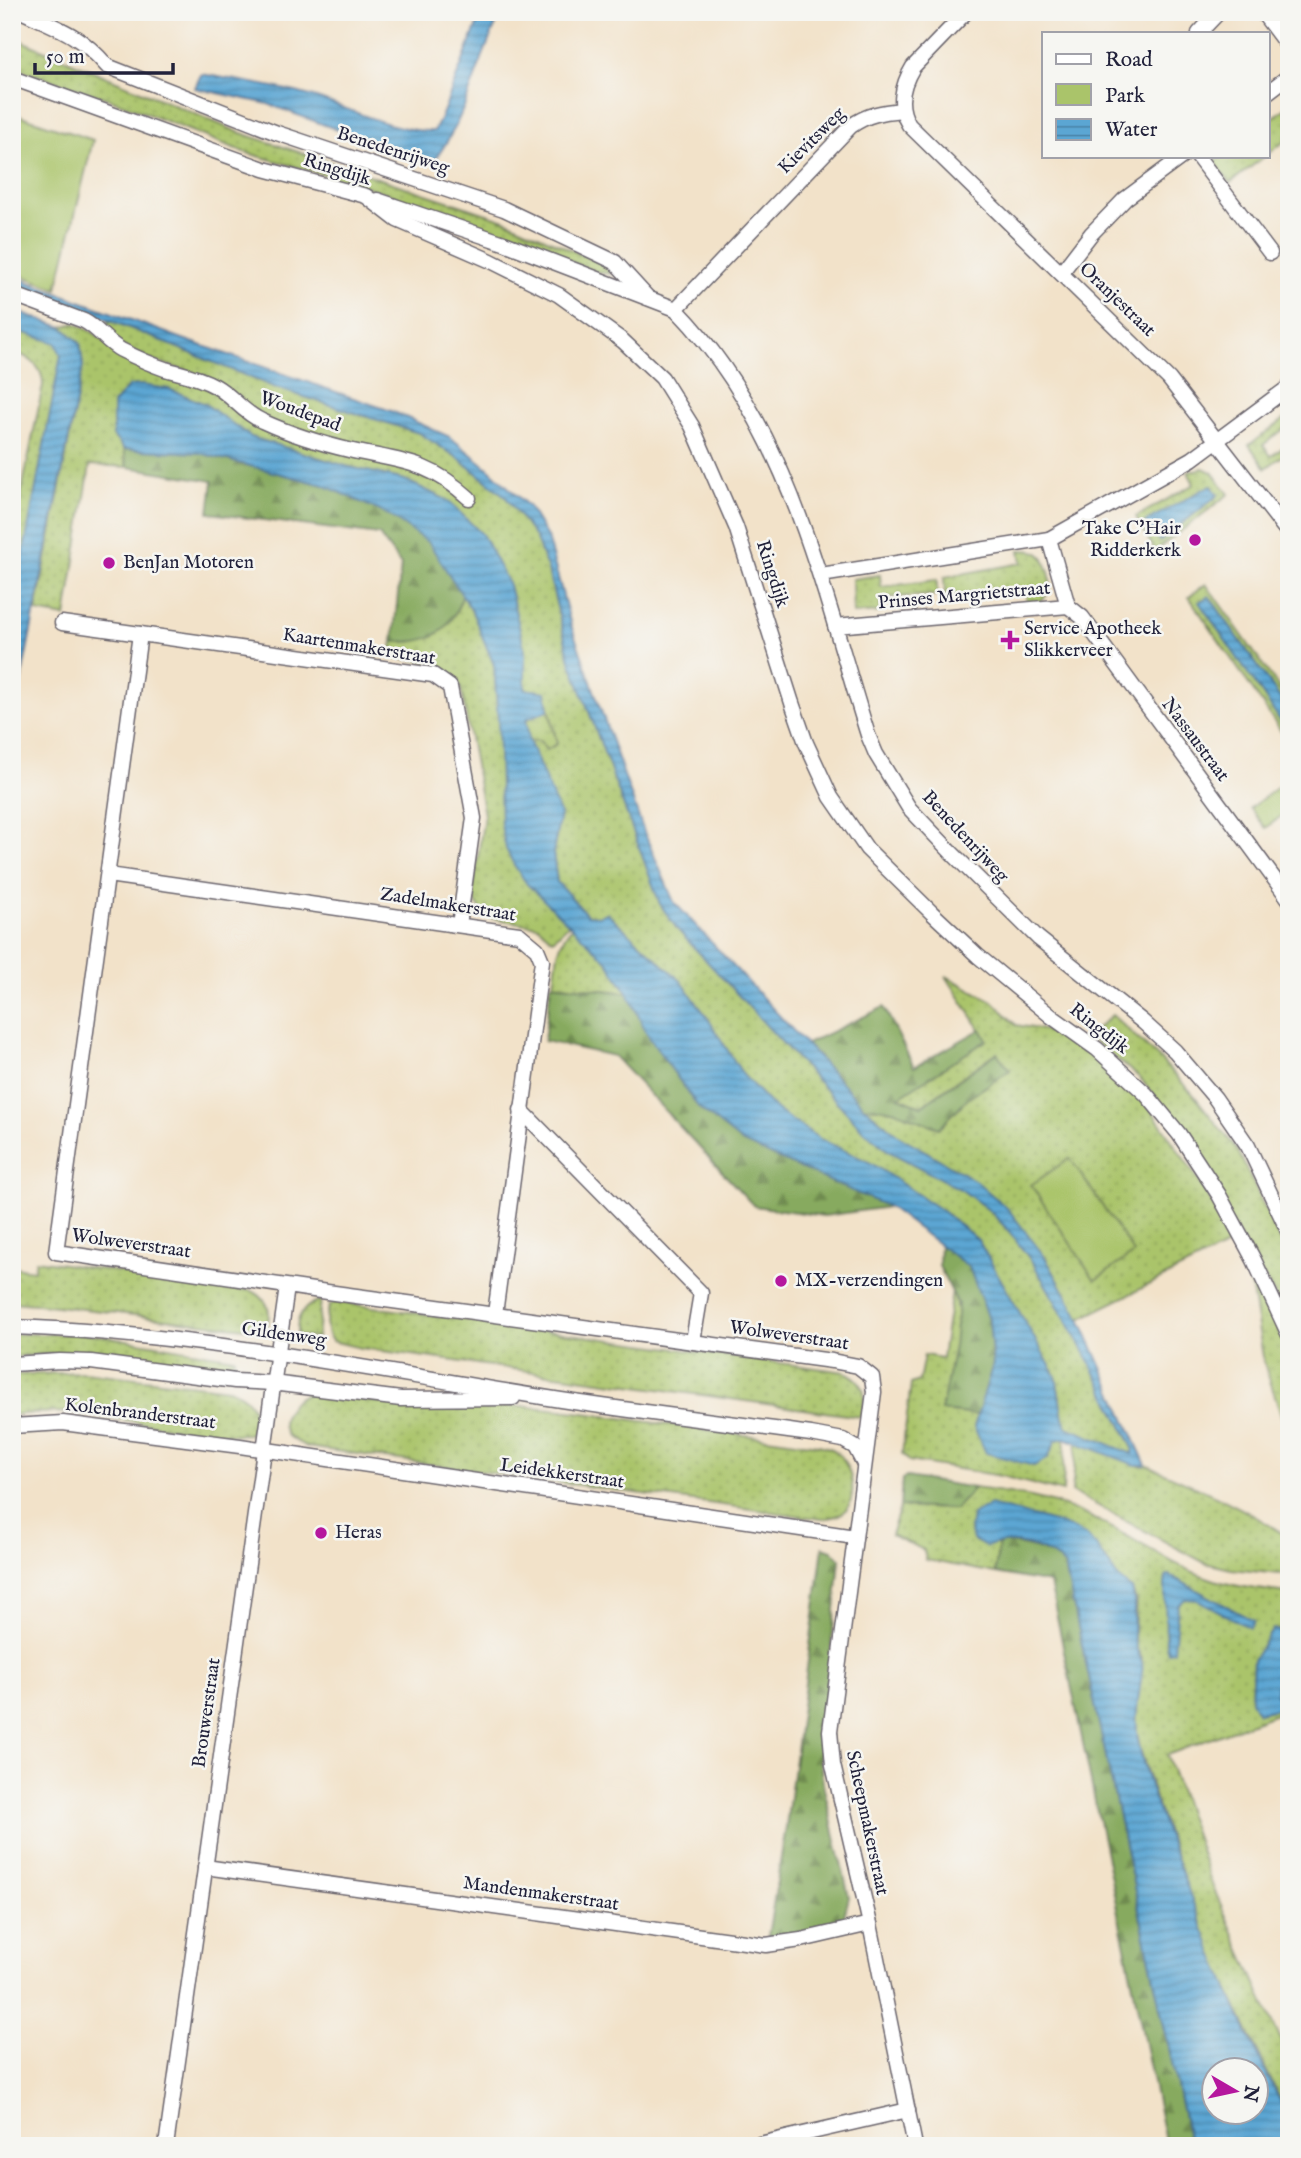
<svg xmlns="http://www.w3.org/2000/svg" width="1301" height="2158" font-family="'IM FELL English',serif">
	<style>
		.grass { fill: url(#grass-dots); stroke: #667352; stroke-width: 2; fill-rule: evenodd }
		.forest { fill: url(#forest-firs); stroke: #54664c; stroke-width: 2 }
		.wetland { fill: url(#wetland-marsh); stroke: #667352; stroke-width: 2 }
		.green { fill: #aac46a; stroke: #667352; stroke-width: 2 }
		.water { fill: url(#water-rules); stroke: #3e6487; stroke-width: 2; fill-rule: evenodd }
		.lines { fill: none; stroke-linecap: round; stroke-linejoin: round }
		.street-casing { stroke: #6b656d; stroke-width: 17 }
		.street { stroke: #fff; stroke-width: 14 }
		.poi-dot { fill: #b5179e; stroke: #f6f6f2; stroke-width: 2.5 }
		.labels { text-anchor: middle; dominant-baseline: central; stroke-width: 5; stroke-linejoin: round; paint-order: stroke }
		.street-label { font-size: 19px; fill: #22223b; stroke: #f6f6f2 }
		.poi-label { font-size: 19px; fill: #22223b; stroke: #f6f6f2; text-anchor: start }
	</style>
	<defs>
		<pattern id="grass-dots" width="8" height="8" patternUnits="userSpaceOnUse" patternTransform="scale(1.75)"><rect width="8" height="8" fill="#aac46a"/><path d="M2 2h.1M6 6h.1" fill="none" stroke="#92a85d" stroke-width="1.8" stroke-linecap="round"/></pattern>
		<pattern id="forest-firs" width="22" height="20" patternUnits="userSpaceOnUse" patternTransform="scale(1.75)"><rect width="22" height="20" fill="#87aa5e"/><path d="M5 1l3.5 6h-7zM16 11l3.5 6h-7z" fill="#6e8a4f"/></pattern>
		<pattern id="wetland-marsh" width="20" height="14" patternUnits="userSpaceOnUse" patternTransform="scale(1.75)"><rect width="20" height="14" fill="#aac46a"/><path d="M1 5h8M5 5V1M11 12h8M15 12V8" fill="none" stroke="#92a85d"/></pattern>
		<pattern id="water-rules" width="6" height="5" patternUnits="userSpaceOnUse" patternTransform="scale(1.75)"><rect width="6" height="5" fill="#5ba6d3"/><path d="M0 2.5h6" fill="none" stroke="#4b87ac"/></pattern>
	</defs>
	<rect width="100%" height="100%" fill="#f6f6f2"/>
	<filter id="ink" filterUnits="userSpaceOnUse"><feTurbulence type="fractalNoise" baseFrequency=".0143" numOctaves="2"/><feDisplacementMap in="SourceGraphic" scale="14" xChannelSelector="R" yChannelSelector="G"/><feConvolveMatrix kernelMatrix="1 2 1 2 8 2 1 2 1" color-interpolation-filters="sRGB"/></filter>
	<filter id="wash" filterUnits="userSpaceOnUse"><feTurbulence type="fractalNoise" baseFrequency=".00686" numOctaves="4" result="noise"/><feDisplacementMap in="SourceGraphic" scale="28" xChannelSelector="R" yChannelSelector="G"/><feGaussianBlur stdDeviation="1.57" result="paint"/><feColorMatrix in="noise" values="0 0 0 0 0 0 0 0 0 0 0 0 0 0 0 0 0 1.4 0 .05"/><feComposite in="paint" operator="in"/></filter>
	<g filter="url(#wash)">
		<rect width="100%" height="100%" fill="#f2e2c9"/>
		<g class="grass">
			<path d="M12 37 238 132 505 220 607 266 610 274 593 271 516 239 384 192 244 152 115 101 12 67Z"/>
			<path d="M1289 106V138L1268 154V121Z"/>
			<path d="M1222 156H1265L1230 183 1214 162Z"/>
			<path d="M110 320 276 388 419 433 458 458 505 496 535 537 548 570 570 660 660 904 678 930 864 1131 890 1152 962 1190 990 1211 1007 1229 1033 1263 1083 1349 1133 1448 1132 1455 1067 1427 1063 1419 1056 1376 978 1240 941 1210 871 1163 820 1139 776 1110 743 1075 707 1017 681 981 607 913 598 916 587 915 557 882 553 853 560 814 529 741H540L546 750 557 744 546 693 525 690V651L509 585 482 534 447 500 405 480 346 466 251 437 205 404 169 389 141 385 129 386 113 404V436L124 449 127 467 90 465 66 617 36 612 83 366 80 343 62 327 75 323 94 333 122 356 196 382 217 393 249 418 288 434 243 408 207 377 151 360 118 344 104 331Z"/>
			<path d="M12 329 56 343 61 355 13 610 12 540 43 385C43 366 29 357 12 351Z"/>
			<path d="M1289 416V425L1263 445 1271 456 1289 443V451L1266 468 1249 445Z"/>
			<path d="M1203 468 1212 472 1229 494 1155 551 1136 517 1194 484 1188 472ZM1211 485 1218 495 1161 541 1145 522Z"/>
			<path d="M1020 550C1027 550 1036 550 1042 556 1045 559 1047 568 1049 572 1054 590 1046 603 1027 605L1026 590 945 596 944 577 1022 563Z"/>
			<path d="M880 575 881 587 937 580V595L881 598 880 612 853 614 852 579Z"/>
			<path d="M1206 584 1289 702V711L1209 596 1200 602 1289 733V743L1189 597Z"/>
			<path d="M463 594 484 636 494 665 498 720 527 884 570 923 556 937 552 939 538 926 491 918 484 914 475 901 473 892 484 815 461 688C449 659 417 661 390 658L393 642C433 643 450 633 463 594Z"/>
			<path d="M573 926 607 961 628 993 554 984C557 960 556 944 573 926Z"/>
			<path d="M946 976 994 1002 1016 1025 1060 1033 1107 1065 1145 1101 1199 1181 1235 1242 1080 1319 1045 1257 976 1181 898 1135 863 1106 893 1110 939 1128 966 1100 1009 1070 996 1053 921 1106 898 1097 987 1040Z"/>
			<path d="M1112 1015 1161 1060 1192 1093 1238 1151 1289 1259V1319L1156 1097 1140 1078 1088 1036Z"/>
			<path d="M36 1260 252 1291C269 1299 272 1313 266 1330 181 1323 97 1308 12 1302V1267L34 1270Z"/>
			<path d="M1247 1260 1289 1352V1438L1264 1363Z"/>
			<path d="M952 1291C966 1320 949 1379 941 1411L978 1415 974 1427 1048 1458 1056 1440 1065 1438 1063 1492 1001 1476 909 1461 902 1454 911 1384 919 1381 924 1355 942 1358Z"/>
			<path d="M321 1300 317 1338 297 1335C296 1316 303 1306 321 1300Z"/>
			<path d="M336 1302 845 1372C866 1381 868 1397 860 1417L361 1348 332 1341C324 1330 325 1317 330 1305Z"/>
			<path d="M12 1334H91L235 1358 233 1370 116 1355 47 1354 12 1357Z"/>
			<path d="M84 1372 229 1389C249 1396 262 1413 249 1434 189 1437 131 1417 72 1413 51 1411 32 1413 12 1415V1375Z"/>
			<path d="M305 1394H318L403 1406H521L561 1410 818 1445C823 1446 830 1448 834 1450 852 1463 862 1503 839 1515 835 1517 827 1518 822 1519L307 1447C300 1443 292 1440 287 1435 276 1419 291 1401 305 1394Z"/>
			<path d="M1077 1442 1140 1466 1146 1465C1195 1486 1245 1507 1289 1538V1575L1231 1569 1205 1563 1072 1492Z"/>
			<path d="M974 1488C1010 1493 1045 1497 1079 1512 1124 1530 1163 1562 1209 1578 1233 1587 1263 1590 1289 1593V1634L1273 1629 1253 1660 1251 1700 1258 1713 1289 1706V1709L1167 1755 1213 1887 1289 2059V2118L1214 1959 1158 1808 1140 1748 1135 1721 1142 1657 1136 1648 1134 1635 1136 1601 1132 1589 1119 1582 1104 1556 999 1541 995 1573 926 1560 924 1550 891 1535 900 1507 956 1509Z"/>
		</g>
		<g class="forest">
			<path d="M124 449 200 453 324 485 389 515 429 542 463 594C450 633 433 643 393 642L401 565 379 535 209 513 213 481 127 467Z"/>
			<path d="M551 984 628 993 647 1034 699 1108 743 1143 889 1207 824 1216 754 1206 614 1056 544 1041Z"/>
			<path d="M884 1007 914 1067 981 1029 987 1040 899 1097 921 1106 997 1053 1010 1070 966 1100 939 1128 893 1110 863 1106 806 1044Z"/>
			<path d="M940 1244 969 1267 989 1319 993 1364 978 1415 941 1411 954 1346 958 1304 939 1266Z"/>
			<path d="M907 1477 974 1488 956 1509 900 1507 902 1479Z"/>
			<path d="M999 1541C1024 1546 1047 1546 1065 1566L1190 2146H1166L1050 1583 995 1573Z"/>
			<path d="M823 1547 832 1550 840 1559 820 1760 823 1784 849 1897 843 1920 825 1932 778 1938 768 1936 786 1827Z"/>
		</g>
		<path class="wetland" d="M549 710 557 744 546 750 540 741H529L526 719Z"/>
		<g class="green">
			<path d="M12 113 93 140 57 289 12 272Z"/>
			<path d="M1289 779V810L1266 828 1250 808Z"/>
			<path d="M1070 1158 1134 1253 1095 1280 1031 1185Z"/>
		</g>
		<g class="water">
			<path d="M482 12H502C477 59 468 117 435 159L403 154 268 104 195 88 201 74C235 80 270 85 303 94 342 104 394 133 434 131L440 120Z"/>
			<path d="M12 276 183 339 394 412 450 437 487 467 529 507 547 537 571 625 644 832 674 902 863 1106 898 1135 976 1181 1008 1209 1045 1257 1080 1319 1146 1465H1135L1065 1438 1056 1440 1048 1458 1034 1466 986 1453 974 1427 993 1364 989 1319 969 1267 889 1207 743 1143 699 1108 647 1034 628 993 607 961 527 884 514 865 506 849 501 825 498 720 494 665 471 609 429 543 389 515 324 485 200 453 124 449 113 436V404L129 386 141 385 169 389 205 404 251 437 346 466 405 480 447 500 482 534 509 585 525 651V689L546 692 549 710 526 719 529 741 560 814 553 853 557 882 587 915 598 916 607 913 681 981 707 1017 743 1075 776 1110 820 1139 871 1163 941 1210 978 1240 1056 1376 1063 1418 1067 1427 1132 1454 1133 1448 1083 1349 1033 1263 1007 1229 990 1211 962 1190 890 1152 864 1131 678 930 660 904 570 660 548 570 535 537 505 496 458 458 419 433 276 388 110 320 12 284Z"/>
			<path d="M12 310 62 327 80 343 83 366 12 727V614L61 355 56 343 12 329Z"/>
			<path d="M1211 485 1218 495 1160 541 1145 522Z"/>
			<path d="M1209 596 1289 711V733L1199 602Z"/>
			<path d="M990 1505C1012 1511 1069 1523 1086 1536 1106 1551 1110 1577 1132 1589 1138 1608 1129 1629 1136 1647 1139 1657 1144 1662 1142 1672 1139 1700 1133 1717 1139 1746 1149 1790 1166 1832 1182 1873 1213 1957 1247 2038 1289 2118V2146H1190L1065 1566C1047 1546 1011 1537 986 1547L973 1540 970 1528 972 1515ZM1214 2070H1256V2112H1214Z"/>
			<path d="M1169 1575 1254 1621 1250 1628 1198 1600 1185 1599 1178 1606 1174 1651 1168 1652 1166 1645 1165 1584 1166 1577Z"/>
			<path d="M1273 1629 1289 1634V1653L1280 1654 1276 1695 1289 1696V1706L1258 1713 1251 1701 1253 1660Z"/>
		</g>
	</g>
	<g filter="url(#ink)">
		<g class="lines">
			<g class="street-casing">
				<g id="street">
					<path d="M23 12C58 28 81 35 107 66L277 133 504 209 615 262 648 298"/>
					<path d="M966 12 913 67C902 85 897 106 909 125L1169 379 1289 534"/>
					<path d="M1262 12 1289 48"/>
					<path d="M1199 33 1219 12"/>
					<path d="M12 78 264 169 366 196 397 220 491 261 559 295 623 341 662 378 692 426 736 527 792 703 806 743 831 797 867 849 932 913 978 956 1051 1016 1097 1049 1146 1094 1179 1134 1219 1195 1254 1260 1289 1335"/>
					<path d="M1268 92 1289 76"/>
					<path d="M1197 156 1270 253"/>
					<path d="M377 200 504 243 676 309C789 425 821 586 868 735L876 754 909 808 951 852 1038 938 1143 1022 1175 1051 1215 1098 1248 1146 1289 1233"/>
					<path d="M1061 273 1091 234 1125 199 1183 156"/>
					<path d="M12 294 84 321C98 328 106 342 121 350 135 357 150 364 165 369 183 374 199 377 215 386 233 396 243 413 262 421 290 434 323 444 353 451 404 462 428 461 469 498"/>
					<path d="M676 309 851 126C868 114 882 112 902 110"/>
					<path d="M821 575 1049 539 1192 459 1289 387"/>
					<path d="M1068 606 1082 617 1289 899"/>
					<path d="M62 623 433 675 450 687 474 818 459 925"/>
					<path d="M835 626 1068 606 1049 539"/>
					<path d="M140 634 56 1252 327 1292 832 1361 858 1366 872 1377 874 1392 830 1731 833 1765 870 1924 915 2146"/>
					<path d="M108 875 519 934 537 949 542 961 495 1314"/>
					<path d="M521 1110 701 1293 693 1341"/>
					<path d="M12 1327C193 1333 370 1370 548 1398 636 1412 724 1422 811 1434L843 1440 855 1447 864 1464"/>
					<path d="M12 1364 60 1361 91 1362 235 1381 272 1383 401 1399 513 1398"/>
					<path d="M12 1426 63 1423 240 1446 855 1537"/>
					<path d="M205 1867 766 1945 801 1940 870 1924"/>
					<path d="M166 2146 287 1287"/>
					<path d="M751 2146 908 2110"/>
				</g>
			</g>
			<use href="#street" class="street"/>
		</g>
	</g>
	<g class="poi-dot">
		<circle cx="1195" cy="540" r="7"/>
		<circle cx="109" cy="563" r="7"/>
		<path d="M1006.5 629.5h7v7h7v7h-7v7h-7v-7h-7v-7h7z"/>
		<circle cx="781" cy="1281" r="7"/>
		<circle cx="321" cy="1533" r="7"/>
	</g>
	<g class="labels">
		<g class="street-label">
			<text transform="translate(812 141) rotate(-45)">Kievitsweg</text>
			<text transform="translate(393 151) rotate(18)">Benedenrijweg</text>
			<text transform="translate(337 170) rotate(17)">Ringdijk</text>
			<text transform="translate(1117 300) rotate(44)">Oranjestraat</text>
			<text transform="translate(300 412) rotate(20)">Woudepad</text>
			<text transform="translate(772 574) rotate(72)">Ringdijk</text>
			<text transform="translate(964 596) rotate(-5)">Prinses Margrietstraat</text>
			<text transform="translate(359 647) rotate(9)">Kaartenmakerstraat</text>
			<text transform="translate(1195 740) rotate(53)">Nassaustraat</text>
			<text transform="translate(965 837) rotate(47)">Benedenrijweg</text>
			<text transform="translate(448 905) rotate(9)">Zadelmakerstraat</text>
			<text transform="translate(1099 1029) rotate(38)">Ringdijk</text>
			<text transform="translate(131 1244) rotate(8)">Wolweverstraat</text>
			<text transform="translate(284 1335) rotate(8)">Gildenweg</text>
			<text transform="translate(789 1336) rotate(8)">Wolweverstraat</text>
			<text transform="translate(140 1414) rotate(7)">Kolenbranderstraat</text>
			<text transform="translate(562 1474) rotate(8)">Leidekkerstraat</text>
			<text transform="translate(207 1713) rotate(-82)">Brouwerstraat</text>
			<text transform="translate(867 1823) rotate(78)">Scheepmakerstraat</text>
			<text transform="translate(541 1894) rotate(8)">Mandenmakerstraat</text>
		</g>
		<g class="poi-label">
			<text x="1181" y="529" text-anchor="end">Take C'Hair<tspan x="1181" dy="22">Ridderkerk</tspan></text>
			<text x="123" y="563">BenJan Motoren</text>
			<text x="1024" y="629">Service Apotheek<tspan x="1024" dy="22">Slikkerveer</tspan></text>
			<text x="795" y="1281">MX-verzendingen</text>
			<text x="335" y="1533">Heras</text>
		</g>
	</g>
	<rect width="1301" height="2158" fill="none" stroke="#f6f6f2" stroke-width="42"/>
	<rect x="1042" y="32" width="228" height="126" fill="#f6f6f2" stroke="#a1a1a9" stroke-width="2"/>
	<rect x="1056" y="54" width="35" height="10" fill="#ffffff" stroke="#a1a1a9" stroke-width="2"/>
	<text x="1105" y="66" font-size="21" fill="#22223b">Road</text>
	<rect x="1056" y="84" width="35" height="21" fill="#aac46a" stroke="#a1a1a9" stroke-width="2"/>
	<text x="1105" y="102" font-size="21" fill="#22223b">Park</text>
	<rect x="1056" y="119" width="35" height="21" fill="url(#water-rules)" stroke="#a1a1a9" stroke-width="2"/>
	<text x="1105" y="136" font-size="21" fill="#22223b">Water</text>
	<g transform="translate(1235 2091) rotate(99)"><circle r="33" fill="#f6f6f2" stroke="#a1a1a9" stroke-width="2"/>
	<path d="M0-5L12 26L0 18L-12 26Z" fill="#b5179e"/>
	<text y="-10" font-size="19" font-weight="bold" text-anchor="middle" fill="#22223b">N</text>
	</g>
	<path d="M35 63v10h138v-10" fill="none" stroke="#22223b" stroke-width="3.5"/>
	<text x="46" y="63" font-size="21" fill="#22223b" stroke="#f6f6f2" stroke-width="5" paint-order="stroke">50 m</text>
</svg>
